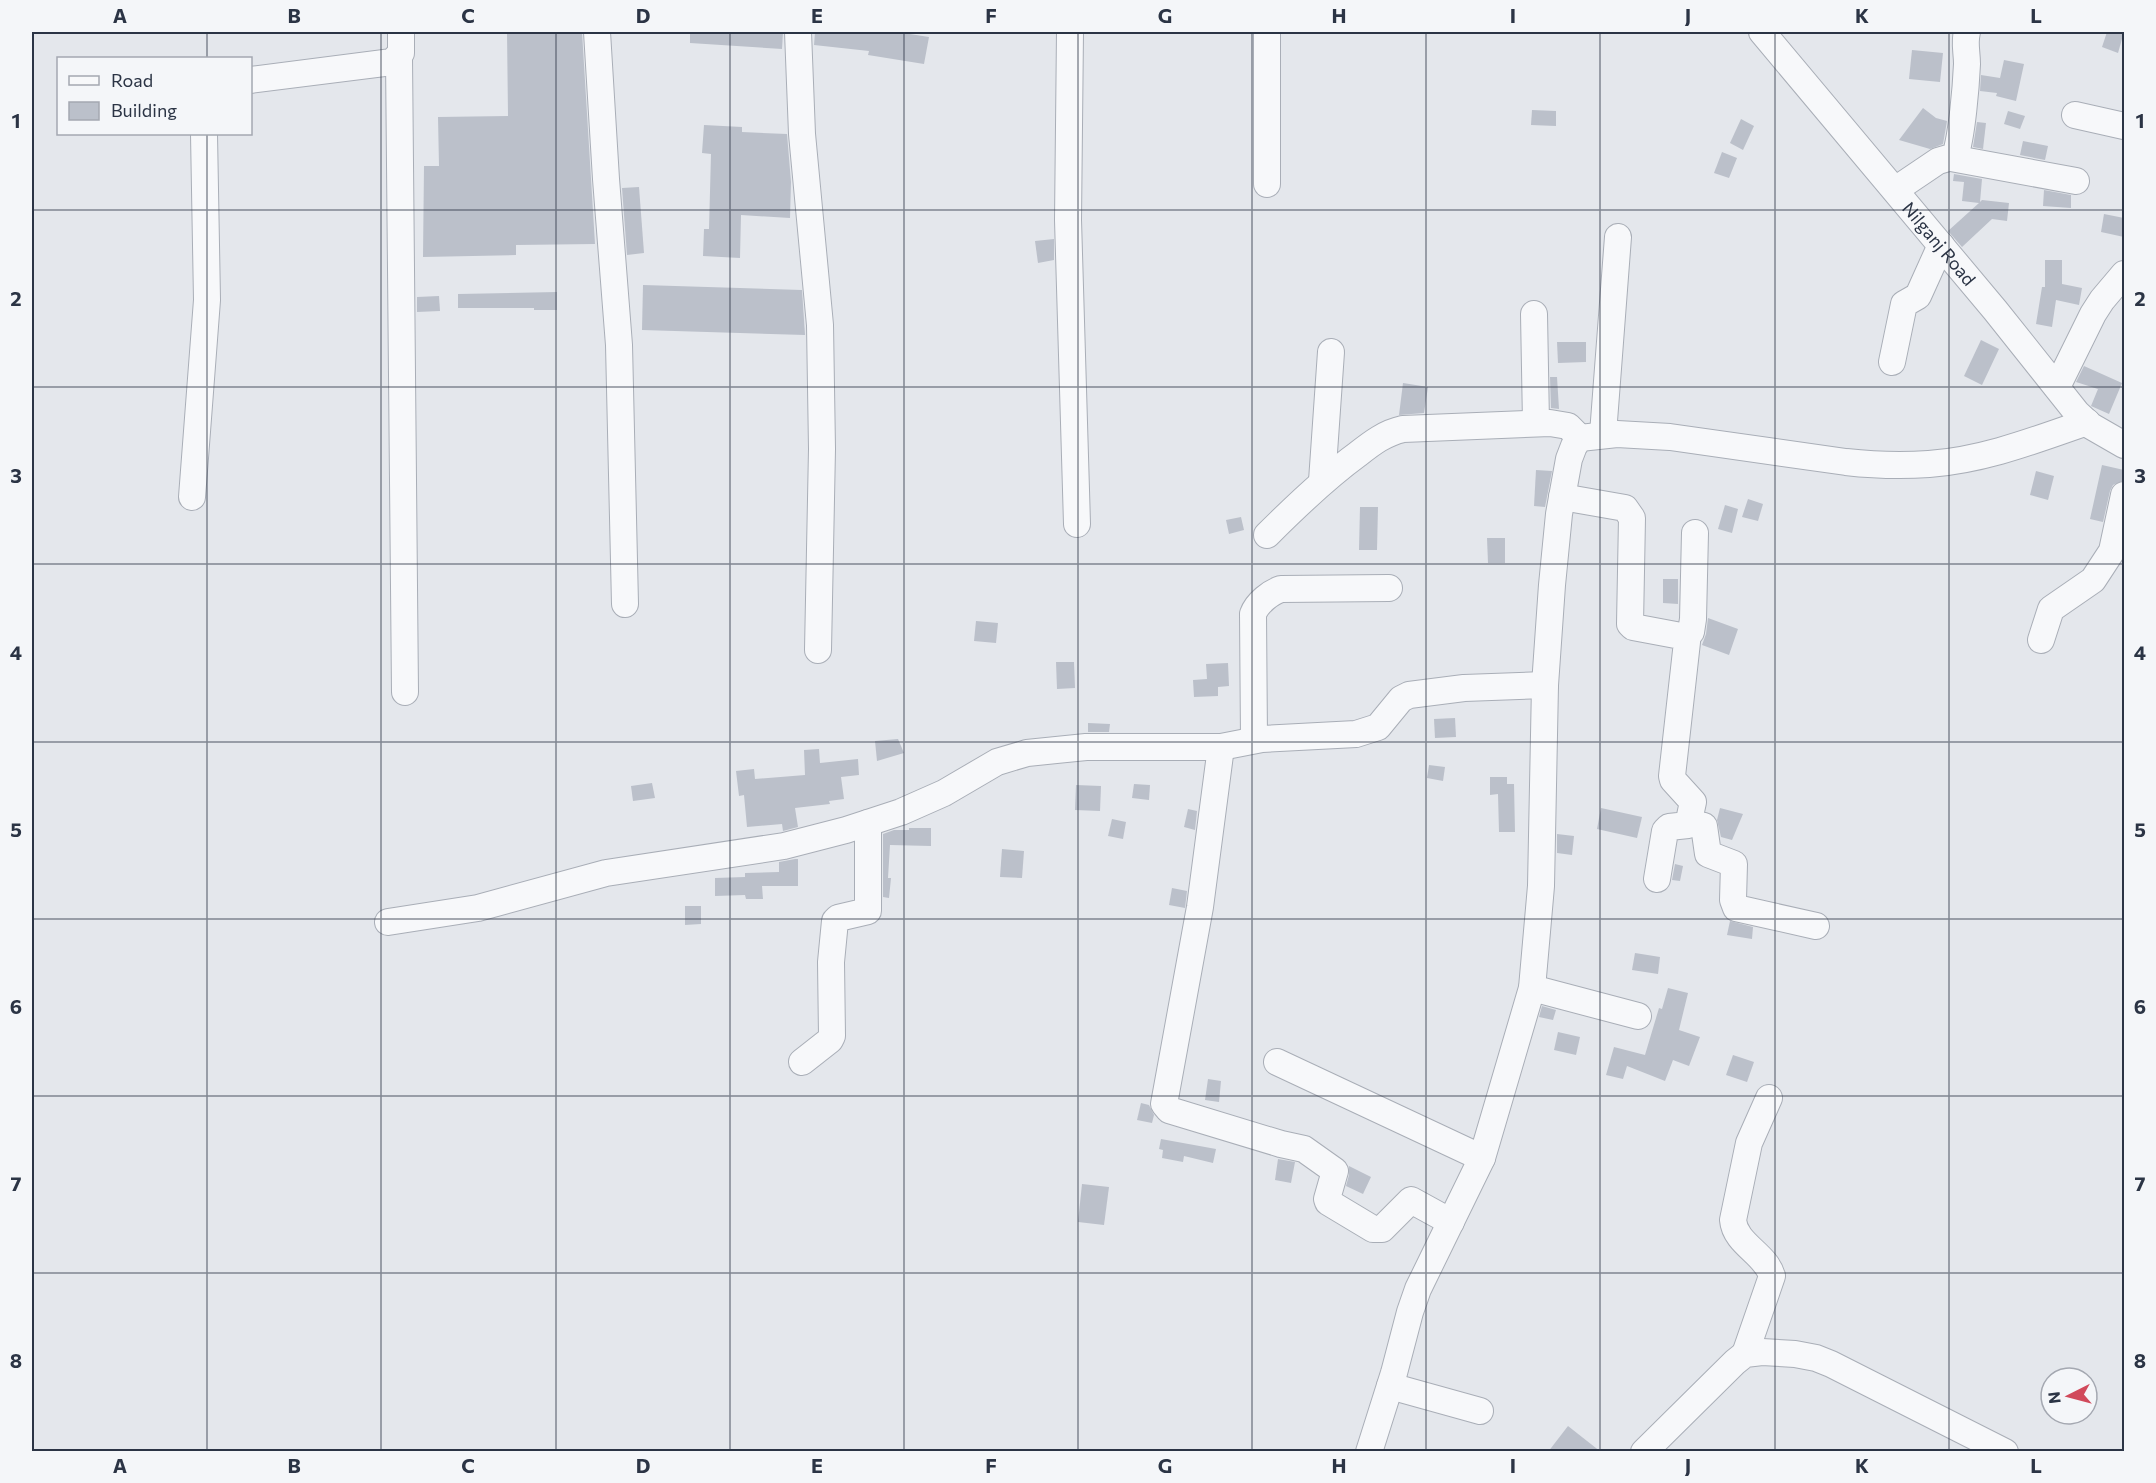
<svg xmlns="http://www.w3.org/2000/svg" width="2156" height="1483" font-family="Commissioner,sans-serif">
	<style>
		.building { fill: #bbc0ca }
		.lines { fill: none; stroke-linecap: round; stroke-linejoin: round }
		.minor-casing { stroke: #a9aeb7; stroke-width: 28 }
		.minor { stroke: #f7f8fa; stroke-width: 26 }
		.grid { fill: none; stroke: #2b3445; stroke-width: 1.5; stroke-opacity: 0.55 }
		.labels { text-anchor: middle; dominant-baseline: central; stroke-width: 6; stroke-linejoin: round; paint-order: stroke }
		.street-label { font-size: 18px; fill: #2b3445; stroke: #f4f6f9 }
		.neatline { fill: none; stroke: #2b3445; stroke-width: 2 }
		.grid-label { font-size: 20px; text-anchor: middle; font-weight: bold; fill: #2b3445 }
	</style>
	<rect width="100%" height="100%" fill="#e4e7ec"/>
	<g class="building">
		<path d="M507 32H582L595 244 516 245V255L423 257 424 166H439L438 117 508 116Z"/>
		<path d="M690 32H783L782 49 690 43Z"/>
		<path d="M815 32H897L929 37 924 64 868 55 869 51 814 45Z"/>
		<path d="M2107 32H2124L2118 53 2102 47Z"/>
		<path d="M1912 50 1943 53 1940 82 1909 79Z"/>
		<path d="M2004 60 2024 64 2016 101 1996 96 1997 93 1980 91 1981 75 2000 78Z"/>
		<path d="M1923 108 1936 118 1947 121 1943 144 1930 149 1899 140Z"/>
		<path d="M1532 110 1556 111V126L1531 125Z"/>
		<path d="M2008 111 2025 116 2020 129 2004 124Z"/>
		<path d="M1741 119 1754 126 1743 150 1730 143Z"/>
		<path d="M1977 122 1986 123 1983 149 1973 147Z"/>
		<path d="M704 125 742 127V132L787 134 791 182 790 218 741 215 740 258 703 256 704 229H709L711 154 702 153Z"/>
		<path d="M2023 141 2048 146 2045 160 2020 155Z"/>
		<path d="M1722 152 1737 158 1729 178 1714 173Z"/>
		<path d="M1954 174 1982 179 1980 202 1982 200 2009 203 2007 221 1992 219 1962 247 1948 231 1979 203 1962 201 1964 182 1953 181Z"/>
		<path d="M639 187 644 253 627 255 622 188Z"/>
		<path d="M2044 190 2071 195V208L2043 206Z"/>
		<path d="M2104 214 2124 218V237L2101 232Z"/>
		<path d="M1054 239V260L1038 263 1035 241Z"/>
		<path d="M2045 260H2062V284L2082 288 2079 305 2056 300 2052 327 2036 324 2042 287H2045Z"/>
		<path d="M643 285 802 290 805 335 642 330Z"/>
		<path d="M557 292V310H534V308H458V294Z"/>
		<path d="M439 296 440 311 417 312V297Z"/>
		<path d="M1981 340 1999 349 1982 385 1964 376Z"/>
		<path d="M1557 342H1586V362L1558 363Z"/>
		<path d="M2084 366 2122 383 2109 414 2091 406 2098 389 2076 382Z"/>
		<path d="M1550 377H1557L1559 409 1551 408Z"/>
		<path d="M1403 383 1428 387 1424 413 1399 415Z"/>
		<path d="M2102 465 2124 470V480L2113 485 2110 491 2103 522 2090 519Z"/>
		<path d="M1536 470 1552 471 1545 507 1534 506Z"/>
		<path d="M2036 471 2054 476 2048 500 2030 495Z"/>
		<path d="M1748 499 1763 504 1758 521 1742 517Z"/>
		<path d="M1725 505 1738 509 1732 533 1718 529Z"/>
		<path d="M1360 507H1378L1377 550H1359Z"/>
		<path d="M1241 517 1244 530 1229 534 1226 520Z"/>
		<path d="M1487 538H1505V563H1488Z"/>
		<path d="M1663 579H1678V604L1663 603Z"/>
		<path d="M1708 618 1738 629 1729 655 1702 645 1706 634Z"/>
		<path d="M976 621 998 623 996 643 974 641Z"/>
		<path d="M1056 662H1074L1075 688 1057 689Z"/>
		<path d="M1228 663 1229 686 1218 687V696L1194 697 1193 680 1207 679 1206 664Z"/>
		<path d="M1455 718 1456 737 1435 738 1434 719Z"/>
		<path d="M1088 723 1110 724 1109 732H1088Z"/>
		<path d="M898 739 904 753 877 761 875 741Z"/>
		<path d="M819 749 820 763 858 759 859 775 841 777 844 799 829 801 830 804 795 808 798 827 783 831 782 824 747 827 744 795 739 796 736 771 754 769 755 779 805 775 804 750Z"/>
		<path d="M1429 765 1445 767 1443 781 1427 778Z"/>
		<path d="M1490 777H1507V784H1514L1515 832H1499L1498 794 1490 795Z"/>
		<path d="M652 783 655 798 633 801 631 786Z"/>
		<path d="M1134 784 1150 785 1149 800 1132 798Z"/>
		<path d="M1076 785 1101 786 1100 811 1075 810Z"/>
		<path d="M1601 808 1642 817 1637 838 1597 829Z"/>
		<path d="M1720 808 1743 814 1732 840 1721 837 1717 820Z"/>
		<path d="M1188 809 1197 811 1195 830 1184 827Z"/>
		<path d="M1112 819 1126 822 1123 839 1108 836Z"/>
		<path d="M909 828H931V846L890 845 888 878H891L889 898 883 897V834L894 830H909Z"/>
		<path d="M1557 834 1574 836 1572 855 1557 853Z"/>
		<path d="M1002 849 1024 851 1022 878 1000 877Z"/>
		<path d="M795 859H798V886H762L763 899H746L745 895 715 896V878L745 877V873L779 872V862Z"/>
		<path d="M1675 864 1683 866 1680 881 1672 880Z"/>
		<path d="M1172 888 1187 891 1185 908 1169 905Z"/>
		<path d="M685 906H701V924L685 925Z"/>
		<path d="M1730 921 1753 927 1752 939 1727 935Z"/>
		<path d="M1635 953 1660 957 1658 974 1632 970Z"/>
		<path d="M1668 988 1688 993 1679 1030 1700 1037 1689 1066 1673 1060 1665 1081 1627 1066 1623 1079 1606 1075 1614 1047 1645 1055 1659 1008 1662 1009Z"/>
		<path d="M1542 1006 1556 1010 1553 1020 1539 1017Z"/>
		<path d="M1558 1032 1580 1037 1576 1055 1554 1050Z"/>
		<path d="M1733 1055 1754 1062 1747 1082 1726 1075Z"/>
		<path d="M1208 1079 1221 1081 1219 1102 1205 1100Z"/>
		<path d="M1141 1103 1149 1105 1154 1115 1152 1123 1137 1120Z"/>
		<path d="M1161 1139 1216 1149 1213 1163 1184 1156 1183 1162 1162 1158 1163 1150 1159 1149Z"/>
		<path d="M1278 1159 1295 1162 1291 1183 1275 1180Z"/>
		<path d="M1349 1166 1371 1177 1363 1194 1346 1186 1349 1175Z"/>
		<path d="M1082 1184 1109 1187 1104 1225 1078 1222Z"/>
		<path d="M1568 1426 1601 1452H1548Z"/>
	</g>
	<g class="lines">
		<g class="minor-casing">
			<g id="minor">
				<path d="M597 32 606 179 619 345 625 604"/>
				<path d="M798 32 802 134 820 325 822 449 818 650"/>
				<path d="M1070 32 1068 220 1077 524"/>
				<path d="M1267 32V184"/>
				<path id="s1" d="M1762 32 1995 310 2077 413 2091 426 2124 445"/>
				<path d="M399 58 405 692"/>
				<path d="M250 80 392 62 401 53V32"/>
				<path d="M2075 115 2124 126"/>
				<path d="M1951 158 2076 181"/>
				<path d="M1895 190 1938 161 1955 156C1962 136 1966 86 1967 64 1967 52 1964 43 1967 32"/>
				<path d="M1534 314 1536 423"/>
				<path d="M1892 362 1904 304 1918 296 1941 245"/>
				<path d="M2057 387 2093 314 2102 300 2124 274"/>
				<path d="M1603 434 1618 237"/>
				<path d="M1322 481 1331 352"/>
				<path d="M192 497 207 300 204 134"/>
				<path d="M1562 497 1625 508 1632 518 1630 624 1633 627 1681 636 1687 642 1672 776 1673 780 1693 802 1688 825 1669 827 1665 831 1657 879"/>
				<path d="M1267 535C1296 506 1325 478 1358 454 1372 443 1385 433 1403 429L1550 423 1568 426 1580 438"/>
				<path d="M1685 638 1691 632 1693 619 1695 533"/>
				<path d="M2041 640 2051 609 2093 580 2112 551 2124 495"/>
				<path d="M1254 740 1253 614C1257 603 1271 592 1281 589L1389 588"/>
				<path d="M1221 747 1200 907 1164 1104 1169 1110 1281 1144 1304 1149 1335 1171 1327 1199 1328 1202 1373 1229H1382L1411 1200 1451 1222"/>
				<path d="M1690 823 1704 826 1708 854 1734 864 1733 900 1736 908 1816 926"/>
				<path d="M388 922 478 908 606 873 784 846 846 830 901 812 944 793 997 762 1027 753 1086 747H1221L1262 739 1356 734 1378 727 1401 699 1409 695 1464 688 1545 685"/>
				<path d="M1532 988 1638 1016"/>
				<path d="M802 1062 830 1040 832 1036 831 962 835 921 838 918 868 911V823"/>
				<path d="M1277 1062 1482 1158"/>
				<path d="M1745 1354 1772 1276C1766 1254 1735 1244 1733 1220L1749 1143 1769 1098"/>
				<path d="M1390 1386 1480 1411"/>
				<path d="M1369 1452 1394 1373 1410 1312 1418 1289 1482 1158 1532 988 1541 886 1545 685 1552 585 1559 514 1569 459 1574 446 1580 438 1617 434 1670 437 1846 462C1873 465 1902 466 1929 464 1984 460 2035 440 2087 422"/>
				<path d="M1644 1452 1735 1362 1745 1354 1762 1352 1795 1354 1816 1358 1831 1364 2005 1452"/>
			</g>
		</g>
		<use href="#minor" class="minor"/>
	</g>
	<path class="grid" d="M207 32V58M381 32V1452M556 32V1452M730 32V1452M904 32V1452M1078 32V1452M1252 32V1452M1426 32V1452M1600 32V1452M1775 32V1452M1949 32V1452M207 134V1452M32 210H2124M32 387H2124M32 564H2124M32 742H2124M32 919H2124M32 1096H2124M32 1273H2124"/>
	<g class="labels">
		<g class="street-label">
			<text stroke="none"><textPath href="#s1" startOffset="276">Nilganj Road</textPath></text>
		</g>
	</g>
	<rect width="2156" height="1483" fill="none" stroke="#f4f6f9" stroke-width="66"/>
	<rect x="57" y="57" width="195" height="78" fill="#f4f6f9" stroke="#a4a8b1" stroke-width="1.5"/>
	<rect x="69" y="76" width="30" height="9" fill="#f7f8fa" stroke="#a4a8b1" stroke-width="1.5"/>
	<text x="111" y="87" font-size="18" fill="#2b3445">Road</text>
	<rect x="69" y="102" width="30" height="18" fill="#bbc0ca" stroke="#a4a8b1" stroke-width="1.5"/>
	<text x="111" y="117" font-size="18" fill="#2b3445">Building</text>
	<g transform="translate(2069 1396) rotate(264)"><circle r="28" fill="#f4f6f9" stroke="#a4a8b1" stroke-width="1.5"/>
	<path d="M0-4.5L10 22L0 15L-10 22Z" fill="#d1495b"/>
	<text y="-9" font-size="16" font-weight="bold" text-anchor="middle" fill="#2b3445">N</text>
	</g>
	<rect x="33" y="33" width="2090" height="1417" class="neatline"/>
	<g class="grid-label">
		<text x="120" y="23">A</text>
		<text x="294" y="23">B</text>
		<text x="468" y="23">C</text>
		<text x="643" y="23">D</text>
		<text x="817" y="23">E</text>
		<text x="991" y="23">F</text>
		<text x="1165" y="23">G</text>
		<text x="1339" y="23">H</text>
		<text x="1513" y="23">I</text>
		<text x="1688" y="23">J</text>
		<text x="1862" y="23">K</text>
		<text x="2036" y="23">L</text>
		<text x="16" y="128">1</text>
		<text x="2140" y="128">1</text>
		<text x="16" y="306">2</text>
		<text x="2140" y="306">2</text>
		<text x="16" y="483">3</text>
		<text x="2140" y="483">3</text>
		<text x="16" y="660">4</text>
		<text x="2140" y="660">4</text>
		<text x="16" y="837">5</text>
		<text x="2140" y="837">5</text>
		<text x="16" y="1014">6</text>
		<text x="2140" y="1014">6</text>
		<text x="16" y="1191">7</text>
		<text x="2140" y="1191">7</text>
		<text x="16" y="1368">8</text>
		<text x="2140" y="1368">8</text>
		<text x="120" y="1473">A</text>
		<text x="294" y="1473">B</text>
		<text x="468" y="1473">C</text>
		<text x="643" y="1473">D</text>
		<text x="817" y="1473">E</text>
		<text x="991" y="1473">F</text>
		<text x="1165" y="1473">G</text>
		<text x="1339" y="1473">H</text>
		<text x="1513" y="1473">I</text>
		<text x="1688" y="1473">J</text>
		<text x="1862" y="1473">K</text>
		<text x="2036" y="1473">L</text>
	</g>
</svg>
